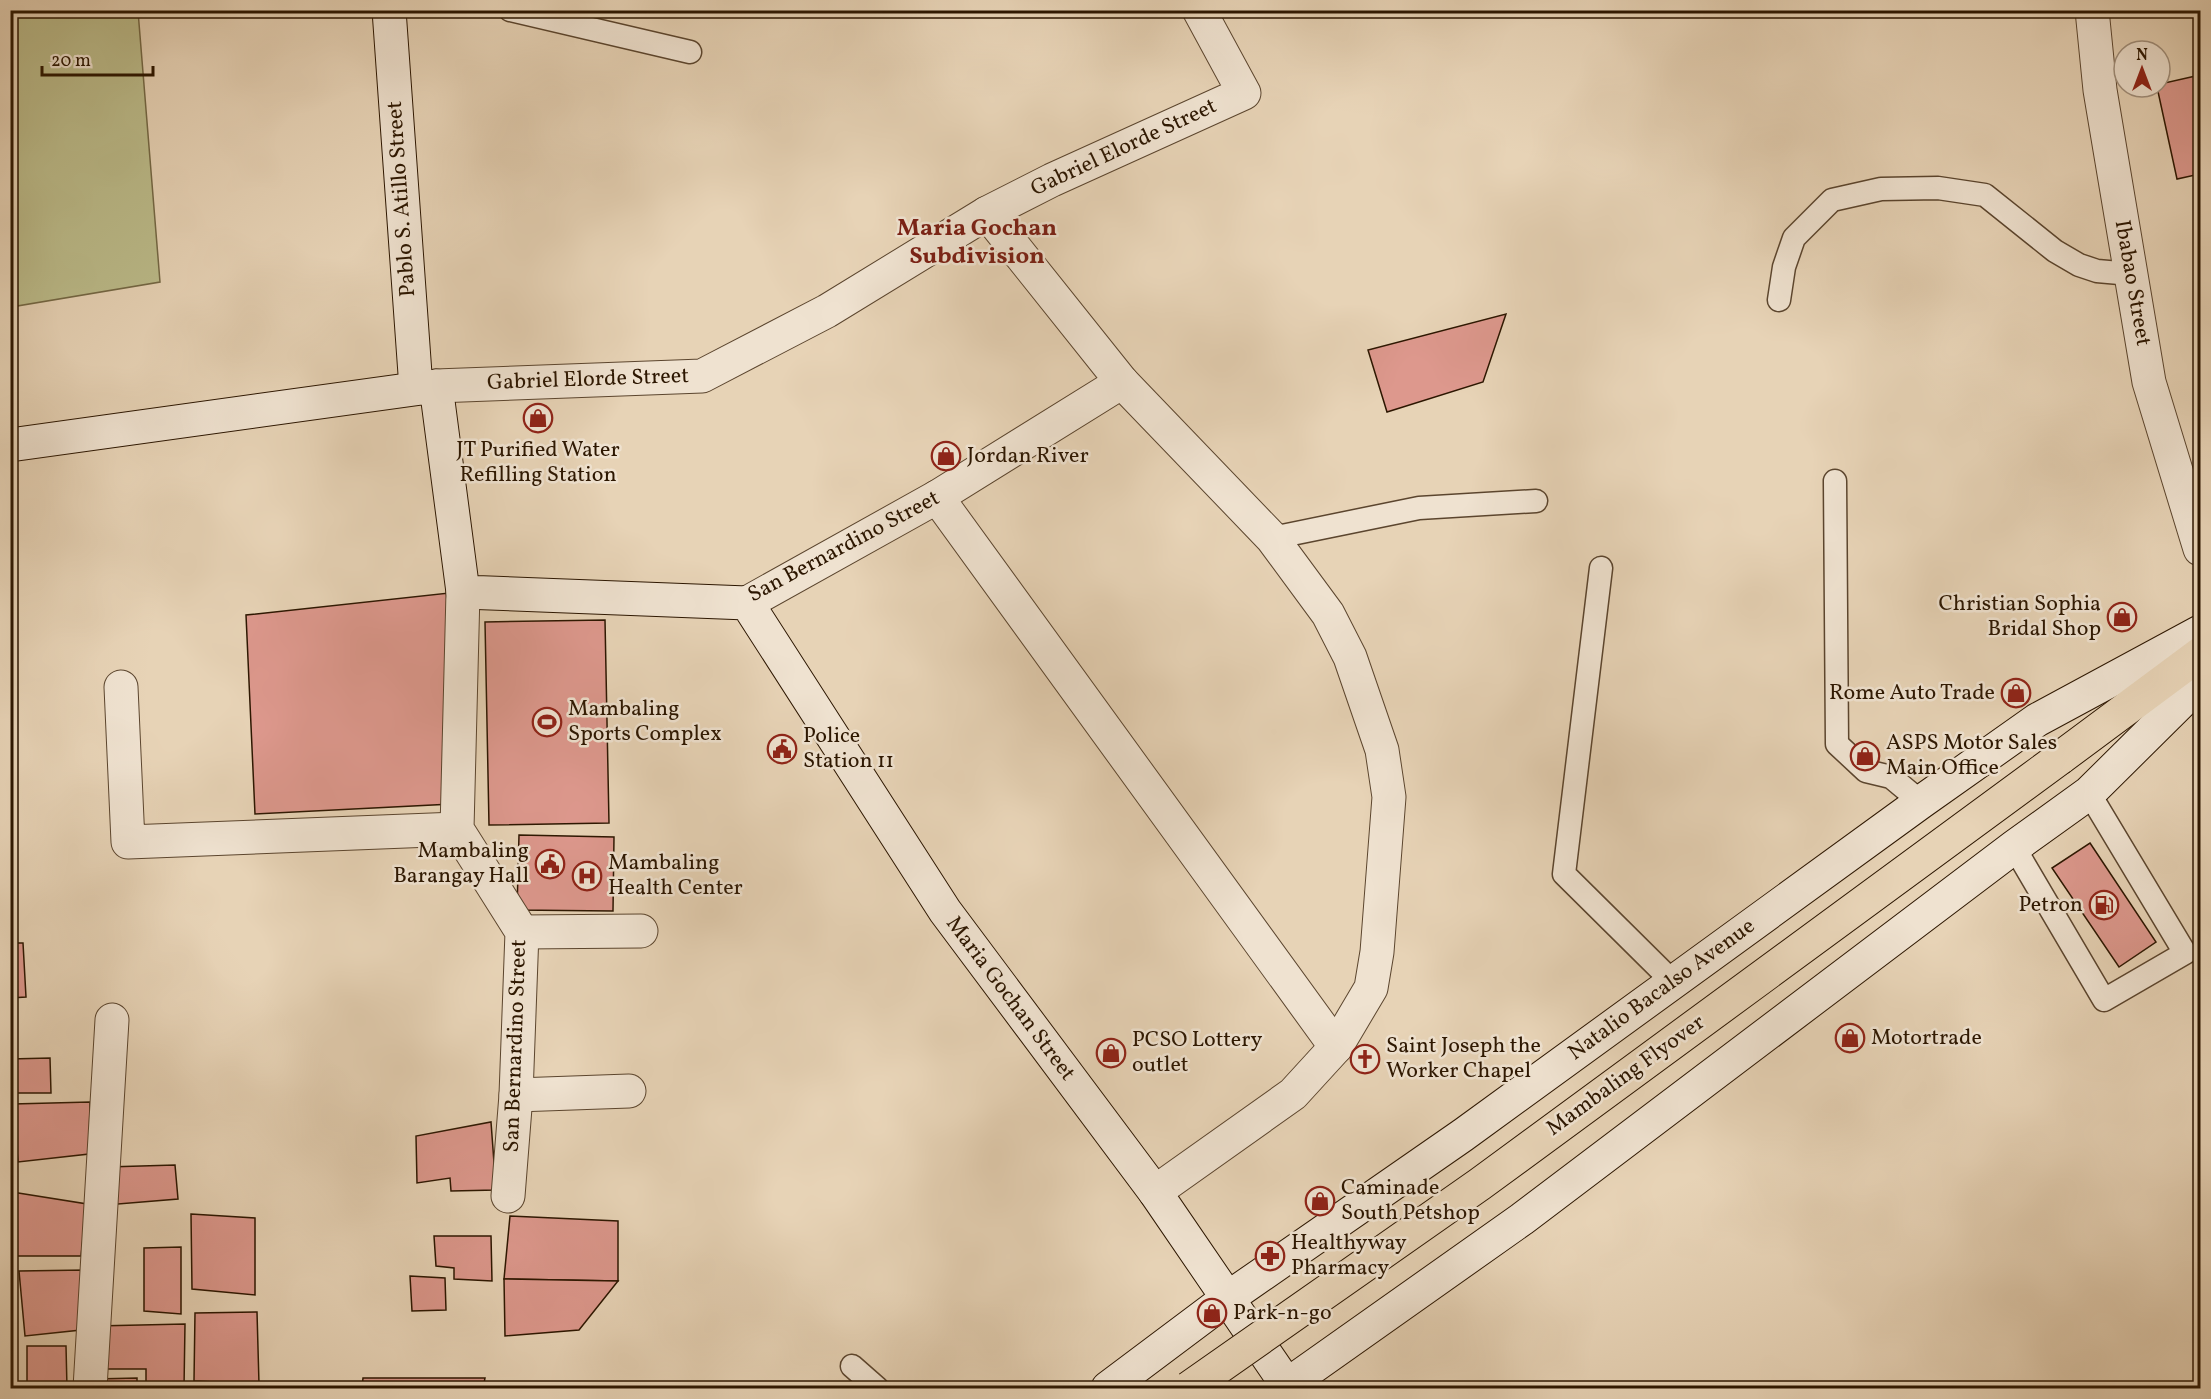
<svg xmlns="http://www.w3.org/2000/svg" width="2211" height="1399" font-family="Vollkorn,serif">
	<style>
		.green { fill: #bbbb8a; stroke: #746845; stroke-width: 1.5 }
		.building { fill: #dd988d; stroke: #2c1600; stroke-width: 1.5 }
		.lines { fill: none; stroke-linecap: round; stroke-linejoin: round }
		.lane-casing { stroke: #5b452e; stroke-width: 25 }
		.street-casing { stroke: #5b452e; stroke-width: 35 }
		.secondary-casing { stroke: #2c1600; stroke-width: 35 }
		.primary-casing { stroke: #2c1600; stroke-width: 35 }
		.lane { stroke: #efe2d0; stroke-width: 22 }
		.street { stroke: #efe2d0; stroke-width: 33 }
		.secondary { stroke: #efe2d0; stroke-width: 33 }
		.primary { stroke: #e7d3b6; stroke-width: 33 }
		.primary-bridge-casing { stroke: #2c1600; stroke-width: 35; stroke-linecap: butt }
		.primary-bridge { stroke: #e7d3b6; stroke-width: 33 }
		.labels { text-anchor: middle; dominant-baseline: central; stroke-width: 5; stroke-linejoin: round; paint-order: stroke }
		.street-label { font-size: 22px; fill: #2c1600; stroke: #efe2d0 }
		.poi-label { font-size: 22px; fill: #2c1600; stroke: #efe2d0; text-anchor: start }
		.neighbourhood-label { font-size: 24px; font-weight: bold; fill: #7a1f14; stroke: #efe2d0 }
	</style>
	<rect width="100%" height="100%" fill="#e7d3b6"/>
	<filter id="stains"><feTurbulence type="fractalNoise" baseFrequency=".00333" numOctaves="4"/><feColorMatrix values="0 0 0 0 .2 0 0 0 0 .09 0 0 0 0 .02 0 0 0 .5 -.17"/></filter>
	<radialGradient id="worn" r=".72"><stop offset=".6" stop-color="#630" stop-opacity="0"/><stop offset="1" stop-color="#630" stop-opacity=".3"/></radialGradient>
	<path class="green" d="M11 10 138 11 160 282 11 307Z"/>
	<g class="building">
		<path d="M2200 75V174L2177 179 2157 87H2160V84Z"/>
		<path d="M1506 314 1483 382 1387 412 1368 350Z"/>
		<path d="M449 593 452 804 255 814 246 615Z"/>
		<path d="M605 620 609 823 489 825 485 622Z"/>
		<path d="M519 835 614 837 613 911 517 910Z"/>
		<path d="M2090 843 2156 942 2119 967 2052 868Z"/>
		<path d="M10 943H23L26 997 10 998Z"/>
		<path d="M50 1058 51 1093H10V1059Z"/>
		<path d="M90 1102 89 1154 18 1162 13 1104Z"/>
		<path d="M491 1122 496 1190 451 1191 450 1178 417 1183 416 1136Z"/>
		<path d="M175 1165 178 1199 106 1205 107 1167Z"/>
		<path d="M12 1192 87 1204 81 1256H13Z"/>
		<path d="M191 1214 255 1218V1295L192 1289Z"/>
		<path d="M510 1216 618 1221V1281L504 1279Z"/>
		<path d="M434 1236H491L492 1281 454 1279V1268L436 1266Z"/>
		<path d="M181 1247V1314L144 1311V1248Z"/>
		<path d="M86 1270 81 1330 25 1336 19 1271Z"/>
		<path d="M410 1276 445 1278 446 1310 412 1311Z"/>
		<path d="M504 1279 618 1281 579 1330 505 1336Z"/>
		<path d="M257 1312 259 1384 194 1381 195 1313Z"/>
		<path d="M185 1324 184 1388H146V1369H98L96 1326Z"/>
		<path d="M27 1346H66L67 1388H27Z"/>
		<path d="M137 1378V1388H95V1379Z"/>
		<path d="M363 1378H485L483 1388H362Z"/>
	</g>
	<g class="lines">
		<g class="lane-casing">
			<g id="lane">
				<path d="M510 10 690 52"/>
				<path d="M1779 300 1784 267 1794 238 1832 200 1881 189 1938 188 1985 195 2055 251 2079 265 2097 271 2131 274"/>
				<path d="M1835 481 1837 744 1866 771 1891 777 1921 802"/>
				<path d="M1272 538 1419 508 1536 501"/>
				<path d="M1601 568 1564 874 1673 982"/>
				<path d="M2014 847 2104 1000 2185 953 2089 793"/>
				<path d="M852 1366 877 1388"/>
			</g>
		</g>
		<g class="street-casing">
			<g id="street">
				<path d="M2092 10 2100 90 2149 382 2200 549"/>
				<path d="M987 213 1122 382 1272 538 1328 614 1350 657 1382 750 1389 797 1377 952 1371 988 1336 1047 1293 1094 1155 1192"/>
				<path d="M436 386 702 376 827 311 987 213 1052 180 1244 93 1199 10"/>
				<path d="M937 497 1336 1047"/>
				<path d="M463 592 457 829 522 932 516 1095 508 1196"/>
				<path d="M747 603 937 497 1122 382"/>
				<path d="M121 687 128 842 457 829"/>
				<path d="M522 932 641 931"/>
				<path d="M516 1095 629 1091"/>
				<path d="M90 1388 112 1020"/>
			</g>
		</g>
		<g class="secondary-casing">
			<g id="secondary">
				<path d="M389 10 416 388"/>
				<path d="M10 445 436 386 463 592 747 603 945 911 1155 1192 1287 1385"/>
				<path d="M1108 1388 1228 1298 1463 1135 1921 802 2037 720 2200 632"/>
				<path d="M1283 1388 1522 1219 2014 847 2089 793 2200 683"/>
			</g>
		</g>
		<g class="primary-casing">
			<path id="primary" d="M2060 758 2200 654"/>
		</g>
		<use href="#lane" class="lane"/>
		<use href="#street" class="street"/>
		<use href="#secondary" class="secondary"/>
		<use href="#primary" class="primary"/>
		<g class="primary-bridge-casing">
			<path id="primary-bridge" d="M1189 1388 1480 1184 2060 758"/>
		</g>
		<use href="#primary-bridge" class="primary-bridge"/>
	</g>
	<defs>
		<g id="shop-ring" transform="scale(1.5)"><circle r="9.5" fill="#efe2d0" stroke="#8f2418" stroke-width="1.5"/><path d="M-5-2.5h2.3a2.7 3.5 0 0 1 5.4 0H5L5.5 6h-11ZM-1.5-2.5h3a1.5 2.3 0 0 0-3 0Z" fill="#8f2418"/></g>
		<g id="stadium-ring" transform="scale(1.5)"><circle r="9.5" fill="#efe2d0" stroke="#8f2418" stroke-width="1.5"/><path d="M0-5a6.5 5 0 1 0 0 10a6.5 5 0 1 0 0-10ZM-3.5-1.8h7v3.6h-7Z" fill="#8f2418"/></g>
		<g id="civic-ring" transform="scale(1.5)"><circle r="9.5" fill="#efe2d0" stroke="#8f2418" stroke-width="1.5"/><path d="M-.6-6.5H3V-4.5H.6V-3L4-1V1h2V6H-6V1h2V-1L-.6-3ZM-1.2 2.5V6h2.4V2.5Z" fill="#8f2418"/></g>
		<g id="hospital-ring" transform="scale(1.5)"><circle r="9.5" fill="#efe2d0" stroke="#8f2418" stroke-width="1.5"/><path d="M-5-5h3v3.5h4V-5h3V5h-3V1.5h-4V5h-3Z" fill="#8f2418"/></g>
		<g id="fuel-ring" transform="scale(1.5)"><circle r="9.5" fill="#efe2d0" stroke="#8f2418" stroke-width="1.5"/><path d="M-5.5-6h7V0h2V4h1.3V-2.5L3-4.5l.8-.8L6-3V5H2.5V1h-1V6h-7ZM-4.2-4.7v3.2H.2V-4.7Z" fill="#8f2418"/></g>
		<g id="church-ring" transform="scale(1.5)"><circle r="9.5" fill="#efe2d0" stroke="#8f2418" stroke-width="1.5"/><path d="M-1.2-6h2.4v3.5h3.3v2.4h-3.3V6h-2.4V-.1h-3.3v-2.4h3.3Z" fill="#8f2418"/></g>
		<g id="pharmacy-ring" transform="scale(1.5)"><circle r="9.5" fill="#efe2d0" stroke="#8f2418" stroke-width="1.5"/><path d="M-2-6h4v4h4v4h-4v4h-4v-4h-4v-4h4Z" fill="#8f2418"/></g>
	</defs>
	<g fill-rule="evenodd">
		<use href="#shop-ring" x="538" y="418"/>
		<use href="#shop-ring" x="946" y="456"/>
		<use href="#shop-ring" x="2122" y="617"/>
		<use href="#shop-ring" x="2016" y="693"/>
		<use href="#stadium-ring" x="547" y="722"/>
		<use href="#civic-ring" x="782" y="749"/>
		<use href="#shop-ring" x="1865" y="756"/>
		<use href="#civic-ring" x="550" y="864"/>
		<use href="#hospital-ring" x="587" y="876"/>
		<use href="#fuel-ring" x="2104" y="905"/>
		<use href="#shop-ring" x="1850" y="1038"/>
		<use href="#shop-ring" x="1111" y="1053"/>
		<use href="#church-ring" x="1365" y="1059"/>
		<use href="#shop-ring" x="1320" y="1201"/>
		<use href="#pharmacy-ring" x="1270" y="1256"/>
		<use href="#shop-ring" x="1212" y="1313"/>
	</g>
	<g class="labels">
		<g class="street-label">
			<text transform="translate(1124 148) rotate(-25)">Gabriel Elorde Street</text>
			<text transform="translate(402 199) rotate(-94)">Pablo S. Atillo Street</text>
			<text transform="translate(2132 283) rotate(80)">Ibabao Street</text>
			<text transform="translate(588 380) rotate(-2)">Gabriel Elorde Street</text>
			<text transform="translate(844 547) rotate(-28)">San Bernardino Street</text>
			<text transform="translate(1662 990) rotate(-36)">Natalio Bacalso Avenue</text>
			<text transform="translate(1010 999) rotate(53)">Maria Gochan Street</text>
			<text transform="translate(516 1046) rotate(-88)">San Bernardino Street</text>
			<text transform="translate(1626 1076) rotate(-36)">Mambaling Flyover</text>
		</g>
		<g class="poi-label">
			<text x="538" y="450" text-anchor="middle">JT Purified Water<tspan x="538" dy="25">Refilling Station</tspan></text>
			<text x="967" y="456">Jordan River</text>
			<text x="2101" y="604" text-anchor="end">Christian Sophia<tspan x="2101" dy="25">Bridal Shop</tspan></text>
			<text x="1995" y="693" text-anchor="end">Rome Auto Trade</text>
			<text x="568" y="709">Mambaling<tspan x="568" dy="25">Sports Complex</tspan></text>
			<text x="803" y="736">Police<tspan x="803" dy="25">Station 11</tspan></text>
			<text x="1886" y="743">ASPS Motor Sales<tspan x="1886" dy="25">Main Office</tspan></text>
			<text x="529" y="851" text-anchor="end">Mambaling<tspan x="529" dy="25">Barangay Hall</tspan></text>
			<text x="608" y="863">Mambaling<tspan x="608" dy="25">Health Center</tspan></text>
			<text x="2083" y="905" text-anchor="end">Petron</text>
			<text x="1871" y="1038">Motortrade</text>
			<text x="1132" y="1040">PCSO Lottery<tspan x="1132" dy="25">outlet</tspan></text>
			<text x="1386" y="1046">Saint Joseph the<tspan x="1386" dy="25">Worker Chapel</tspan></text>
			<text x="1341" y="1188">Caminade<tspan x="1341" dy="25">South Petshop</tspan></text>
			<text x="1291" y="1243">Healthyway<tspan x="1291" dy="25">Pharmacy</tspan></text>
			<text x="1233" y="1313">Park-n-go</text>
		</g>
		<g class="neighbourhood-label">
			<text x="977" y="229">Maria Gochan<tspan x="977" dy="28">Subdivision</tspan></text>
		</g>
	</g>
	<rect width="2211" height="1399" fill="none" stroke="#e7d3b6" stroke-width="36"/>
	<rect x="12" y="12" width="2187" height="1375" fill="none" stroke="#2c1600" stroke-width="3"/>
	<rect x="18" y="18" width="2175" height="1363" fill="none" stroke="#2c1600" stroke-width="1.5"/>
	<g transform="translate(2142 69)"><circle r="28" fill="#efe2d0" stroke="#a1907d" stroke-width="1.5"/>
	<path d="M0-4.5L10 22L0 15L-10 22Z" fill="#8f2418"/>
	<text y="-9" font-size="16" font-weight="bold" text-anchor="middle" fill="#2c1600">N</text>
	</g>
	<path d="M42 66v9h111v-9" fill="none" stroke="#2c1600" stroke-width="3"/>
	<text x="51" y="66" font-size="18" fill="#2c1600" stroke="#efe2d0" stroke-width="4.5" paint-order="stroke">20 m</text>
	<rect width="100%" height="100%" filter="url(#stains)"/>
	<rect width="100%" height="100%" fill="url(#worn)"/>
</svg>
